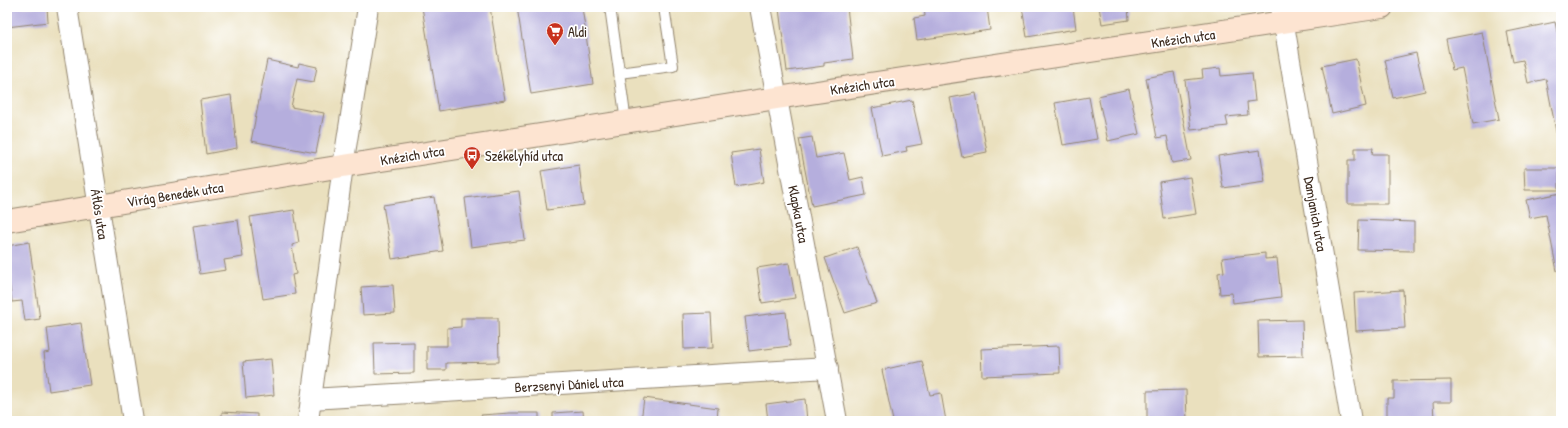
<svg xmlns="http://www.w3.org/2000/svg" width="1568" height="428" font-family="'Patrick Hand',sans-serif">
	<style>
		.building { fill: #b5aedd }
		.lines { fill: none; stroke-linecap: round; stroke-linejoin: round }
		.lane-casing { stroke: #92856e; stroke-width: 12 }
		.street-casing { stroke: #92856e; stroke-width: 22 }
		.secondary-casing { stroke: #92856e; stroke-width: 24 }
		.lane { stroke: #fff; stroke-width: 10 }
		.street { stroke: #fff; stroke-width: 20 }
		.secondary { stroke: #fde4d1; stroke-width: 22 }
		.labels { text-anchor: middle; dominant-baseline: central; stroke-width: 3.5; stroke-linejoin: round; paint-order: stroke }
		.poi-label { font-size: 14px; fill: #3b2a1e; stroke: #fff; text-anchor: start }
		.street-label { font-size: 14px; fill: #3b2a1e; stroke: #fff }
	</style>
	<rect width="100%" height="100%" fill="#fff"/>
	<filter id="ink" filterUnits="userSpaceOnUse"><feTurbulence type="fractalNoise" baseFrequency=".025" numOctaves="2"/><feDisplacementMap in="SourceGraphic" scale="8" xChannelSelector="R" yChannelSelector="G"/><feConvolveMatrix kernelMatrix="1 2 1 2 8 2 1 2 1" color-interpolation-filters="sRGB"/></filter>
	<filter id="wash" filterUnits="userSpaceOnUse"><feTurbulence type="fractalNoise" baseFrequency=".012" numOctaves="4" result="noise"/><feDisplacementMap in="SourceGraphic" scale="16" xChannelSelector="R" yChannelSelector="G"/><feGaussianBlur stdDeviation="0.9" result="paint"/><feColorMatrix in="noise" values="0 0 0 0 0 0 0 0 0 0 0 0 0 0 0 0 0 1.4 0 .05"/><feComposite in="paint" operator="in"/></filter>
	<g filter="url(#wash)">
		<rect width="100%" height="100%" fill="#eae0be"/>
		<g id="blocks">
			<g class="building">
				<path d="M7 7H47L48 22 7 27Z"/>
				<path d="M422 7H490L505 100 439 111Z"/>
				<path d="M517 7H582L593 84 531 94Z"/>
				<path d="M797 7H847L853 59 824 63V66L787 71 779 9Z"/>
				<path d="M924 7H987L990 30 917 40 914 18 925 16Z"/>
				<path d="M1022 7H1073L1076 29 1027 37Z"/>
				<path d="M1099 7H1128L1129 20 1102 24Z"/>
				<path d="M1555 22 1561 50V147H1559L1546 79 1528 83 1523 60 1513 62 1507 32Z"/>
				<path d="M1482 32 1499 119 1473 124 1462 68 1452 70 1446 39Z"/>
				<path d="M1416 53 1425 91 1393 98 1385 60Z"/>
				<path d="M1356 59 1366 106 1332 114 1322 66Z"/>
				<path d="M267 60 298 67 299 63 317 67 314 82 297 79 291 107 324 113 316 153 251 141Z"/>
				<path d="M1220 68 1221 76 1252 73 1255 101 1247 102 1248 115 1226 117 1228 126 1191 130 1185 80 1203 78 1202 70Z"/>
				<path d="M1174 72 1191 160 1172 163 1167 136 1157 138 1146 78Z"/>
				<path d="M1129 89 1139 134 1108 141 1098 96Z"/>
				<path d="M976 93 987 152 962 157 950 98Z"/>
				<path d="M231 95 237 148 206 154 200 100Z"/>
				<path d="M1089 97 1097 139 1063 145 1055 103Z"/>
				<path d="M912 100 922 144 906 147 907 151 882 156 872 108Z"/>
				<path d="M812 137 816 158 844 153 850 180 863 177 866 195 812 206 799 139Z"/>
				<path d="M1355 148H1373L1372 154H1388V204H1348V160H1355Z"/>
				<path d="M759 149 764 182 736 187 731 153Z"/>
				<path d="M1260 150 1265 182 1223 188 1218 156Z"/>
				<path d="M579 165 584 205 547 210 541 171Z"/>
				<path d="M1524 168H1559V190H1525Z"/>
				<path d="M1190 177 1196 214 1164 219 1159 182Z"/>
				<path d="M519 191 525 240 471 247 465 198Z"/>
				<path d="M1561 193V270L1557 271 1546 215 1530 218 1526 200Z"/>
				<path d="M434 197 443 251 392 259 383 205Z"/>
				<path d="M294 210 299 243 292 245 296 274 292 275 295 294 263 299 250 217Z"/>
				<path d="M238 220 243 257 224 260 226 270 200 274 193 226Z"/>
				<path d="M1359 220 1414 222V251L1358 250Z"/>
				<path d="M29 242 40 319 25 321 22 301 12 302 7 266V246Z"/>
				<path d="M857 247 877 303 845 313 825 258Z"/>
				<path d="M1265 253V259L1277 258 1281 297 1233 303 1232 293 1220 294 1218 273 1224 272 1222 258Z"/>
				<path d="M789 263 795 298 762 303 757 268Z"/>
				<path d="M393 285 395 313 363 315 361 287Z"/>
				<path d="M1403 290 1405 328 1356 331 1354 293Z"/>
				<path d="M786 312 790 346 749 351 745 317Z"/>
				<path d="M711 313 713 348 684 349 683 314Z"/>
				<path d="M461 318H498L499 362 446 363V370H427V346H447V328L461 327Z"/>
				<path d="M1302 320 1303 356 1259 357 1258 321Z"/>
				<path d="M81 323 90 385 49 391 44 353 50 352 47 328Z"/>
				<path d="M414 342V373L375 374 374 343Z"/>
				<path d="M1059 346 1060 373 982 376 981 349Z"/>
				<path d="M271 359 274 395 246 398 243 362Z"/>
				<path d="M922 361 930 395 941 393 946 421H893L882 370Z"/>
				<path d="M1451 380V402H1433L1434 419 1387 420V398H1394V381Z"/>
				<path d="M1186 390 1187 421H1147V391Z"/>
				<path d="M644 398 718 408 717 421H641Z"/>
				<path d="M805 399 807 421H768L766 404Z"/>
				<path d="M583 411 584 421H553V413Z"/>
				<path d="M222 412 257 414V421H222Z"/>
				<path d="M510 413H539V421H481V415Z"/>
			</g>
		</g>
	</g>
	<g filter="url(#ink)">
		<use href="#blocks" fill-opacity="0" stroke="#92856e" stroke-width="1"/>
		<g class="lines">
			<g class="lane-casing">
				<g id="lane">
					<path d="M610 7 626 122"/>
					<path d="M619 73 673 66 664 7"/>
				</g>
			</g>
			<g class="street-casing">
				<g id="street">
					<path d="M67 7 133 421"/>
					<path d="M760 7 837 421"/>
					<path d="M1281 7 1351 421"/>
					<path d="M311 399 828 368"/>
					<path d="M308 421 343 166 368 7"/>
				</g>
			</g>
			<g class="secondary-casing">
				<path id="secondary" d="M7 221 343 166 777 98 1382 7"/>
			</g>
			<use href="#lane" class="lane"/>
			<use href="#street" class="street"/>
			<use href="#secondary" class="secondary"/>
		</g>
	</g>
	<defs>
		<g id="supermarket-pin" transform="scale(0.9)"><path d="M0 17L-7.5 6A9.5 9.5 0 1 1 7.5 6Z" fill="#c8321e" stroke="#fff"/><path d="M-6-5.5h2.5l.6 2H6L4.5 2H-2.5L-4.4-4H-6ZM-1.5 3.2a1.3 1.3 0 1 0 .1 0ZM3 3.2a1.3 1.3 0 1 0 .1 0Z" fill="#fff"/></g>
		<g id="bus-pin" transform="scale(0.9)"><path d="M0 17L-7.5 6A9.5 9.5 0 1 1 7.5 6Z" fill="#c8321e" stroke="#fff"/><path d="M-5-6H5V4H4V6H2V4H-2V6H-4V4H-5ZM-3.5-4V0h7V-4ZM-3.5 1.2v1.5H-2V1.2ZM2 1.2v1.5H3.5V1.2Z" fill="#fff"/></g>
	</defs>
	<g fill-rule="evenodd">
		<use href="#supermarket-pin" x="555" y="31"/>
		<use href="#bus-pin" x="472" y="155"/>
	</g>
	<g class="labels">
		<g class="poi-label">
			<text x="568" y="31">Aldi</text>
			<text x="485" y="155">Székelyhíd utca</text>
		</g>
		<g class="street-label">
			<text transform="translate(1183 38) rotate(-8)">Knézich utca</text>
			<text transform="translate(862 85) rotate(-8)">Knézich utca</text>
			<text transform="translate(412 155) rotate(-9)">Knézich utca</text>
			<text transform="translate(175 194) rotate(-9)">Virág Benedek utca</text>
			<text transform="translate(100 214) rotate(81)">Átlós utca</text>
			<text transform="translate(799 214) rotate(79)">Klapka utca</text>
			<text transform="translate(1316 214) rotate(80)">Damjanich utca</text>
			<text transform="translate(569 384) rotate(-3)">Berzsenyi Dániel utca</text>
		</g>
	</g>
	<rect width="1568" height="428" fill="none" stroke="#fff" stroke-width="24"/>
</svg>
